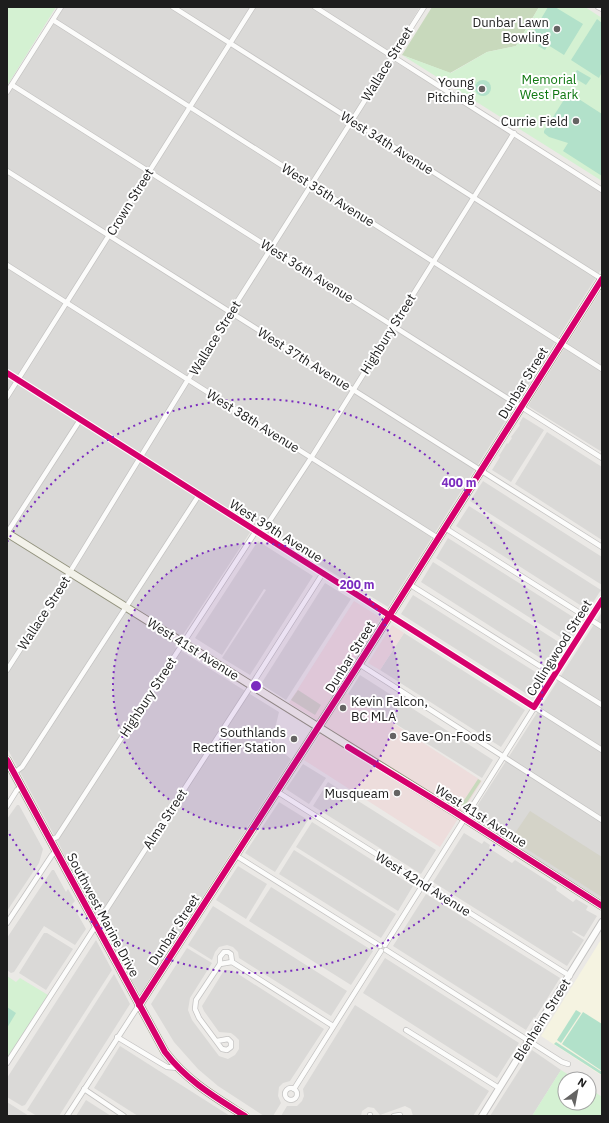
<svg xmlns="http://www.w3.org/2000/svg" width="609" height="1123" font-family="'IBM Plex Sans',sans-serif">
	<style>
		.residential { fill: #dad9d7 }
		.commercial { fill: #eddddc }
		.education { fill: #f5f3e1 }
		.construction { fill: #d4d3c8 }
		.forest { fill: #c8d9bc }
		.park { fill: #d4f1d2 }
		.pitch { fill: #b2e1ca }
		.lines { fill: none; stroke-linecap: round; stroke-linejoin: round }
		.minor-casing { stroke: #c4c3c2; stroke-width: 6 }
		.tertiary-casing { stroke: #c4c3c2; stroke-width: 8 }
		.secondary-casing { stroke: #94947f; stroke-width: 9 }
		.minor { stroke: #fcfcfb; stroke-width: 4.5 }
		.tertiary { stroke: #fcfcfb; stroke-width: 6 }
		.secondary { stroke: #f3f2ea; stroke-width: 7 }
		.cycleway-casing { stroke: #fff; stroke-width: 8 }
		.cycleway { stroke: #d6006c; stroke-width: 6 }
		.ring { fill: none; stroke: #7b2cbf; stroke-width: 2; stroke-dasharray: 2 4 }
		.poi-dot { fill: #656463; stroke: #fff; stroke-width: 1.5 }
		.labels { text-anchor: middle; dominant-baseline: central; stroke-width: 4; stroke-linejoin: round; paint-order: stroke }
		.poi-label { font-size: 13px; fill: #1d1d1d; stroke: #fff; text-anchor: end }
		.street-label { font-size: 13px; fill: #1d1d1d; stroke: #fff }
		.park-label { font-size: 13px; fill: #0f7811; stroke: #fff }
		.centre { fill: #7b2cbf; stroke: #fff; stroke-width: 2 }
		.ring-label { font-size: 12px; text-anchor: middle; font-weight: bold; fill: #7b2cbf; stroke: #fff; stroke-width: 4; stroke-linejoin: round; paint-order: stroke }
	</style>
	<rect width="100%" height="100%" fill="#ebe9e6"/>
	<g class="residential">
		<path d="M64 7H420L389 58 602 191V268L388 607 255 525 175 647 279 712 274 733 275 743 285 754 291 759 140 994 99 925 60 846 7 748V96Z"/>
		<path d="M602 289V452L528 406Z"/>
		<path d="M523 417 544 430 511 482 492 470 500 457 499 456 507 443 508 444 512 438 511 437 520 425 519 424Z"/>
		<path d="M547 432 602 467V540L515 484Z"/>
		<path d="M483 481 602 557V585L470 501Z"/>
		<path d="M469 506 601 590 588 610 456 526Z"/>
		<path d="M448 538 581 622 568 642 436 558Z"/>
		<path d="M258 541 313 576 250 675 222 658 266 590 264 589 222 655 195 638Z"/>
		<path d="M433 562 565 646 553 666 421 582Z"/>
		<path d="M325 583 351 599 286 700 261 684Z"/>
		<path d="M413 595 545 678 533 698 401 614Z"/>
		<path d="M602 612V900L470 817Z"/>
		<path d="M404 633 525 710 501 747 380 670Z"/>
		<path d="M360 675 493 760 482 778 348 694Z"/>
		<path d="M303 764 326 778 309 804 286 789Z"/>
		<path d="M328 782 436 850 421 874 313 806Z"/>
		<path d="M279 802 308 820 275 872 245 853Z"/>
		<path d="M17 805H19L43 849 39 863 7 911V819Z"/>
		<path d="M312 822 413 886 398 911 296 847Z"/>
		<path d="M464 833 482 844 484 841 490 845 489 848 512 863 515 860 557 887 556 890 573 902 576 899 588 906 586 910 597 916 584 937 573 931 572 932 584 940 567 966 433 882Z"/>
		<path d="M294 850 396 914 381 938 279 874Z"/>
		<path d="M238 866 267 884 246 919 216 900Z"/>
		<path d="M52 870H54L66 892 68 889 75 901 72 904 86 929 75 945 44 926 14 972 11 973 7 970V938Z"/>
		<path d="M271 887 373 951 351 985 249 921Z"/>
		<path d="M426 894 560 978 535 1018 534 1017 526 1030 393 946Z"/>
		<path d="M213 906 347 991 331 1016 239 958 238 952 233 947 227 945 219 947 215 952 212 960 188 945Z"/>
		<path d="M44 933H47L73 949 46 990 19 973Z"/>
		<path d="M96 940 112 970 25 1105 22 1106 7 1097V1078Z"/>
		<path d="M187 948 212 963 190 998 188 1010 192 1020 219 1056 228 1059 235 1055 239 1049V1040L235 1036 231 1033 219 1032 204 1011 202 1006 223 972 226 970H232L324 1029 290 1081 283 1083 279 1087 278 1096 281 1103 273 1116H264L218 1086 198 1069 174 1042 151 1004Z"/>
		<path d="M385 958 519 1043 497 1078 363 993Z"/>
		<path d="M114 974 130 1004 59 1116H37L27 1110Z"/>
		<path d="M355 1005 489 1091 473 1116H413L411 1109 405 1106 380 1115 374 1108 368 1107 362 1111 361 1116H281L287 1106H297L302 1101 304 1096 303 1089Z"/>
		<path d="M120 1046 230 1116H138L94 1088Z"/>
		<path d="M532 1050 561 1070 532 1116H490Z"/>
		<path d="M86 1100 111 1116H76Z"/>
		<path d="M7 1102 29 1116H7Z"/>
	</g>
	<g class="commercial">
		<path d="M354 601 381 618 337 687 482 781 440 847 304 760 326 726 289 703Z"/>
		<path d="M392 625 404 633 380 670 368 663Z"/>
	</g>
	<path class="education" d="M602 938V1076L541 1036Z"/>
	<g class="construction">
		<path d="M298 690 321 705 315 715 291 700Z"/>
		<path d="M530 811 602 857V897L511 839Z"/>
	</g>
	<g class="forest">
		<path d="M432 7H539L516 46 487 52 450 73 402 55Z"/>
		<path d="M478 779 481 781 464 807 461 805Z"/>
	</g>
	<g class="park">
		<path d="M7 7H56L7 86Z"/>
		<path d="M539 7H585L602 18V181L402 55 451 73 487 52 516 46Z"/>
		<path d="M7 976 16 982 20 978 48 995 7 1059Z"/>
		<path d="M561 1070 575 1079H565V1103H589V1088L602 1097V1116H532Z"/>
	</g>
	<g class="pitch">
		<path d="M548 7H555L583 24 564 55 548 45 545 50 538 46 540 43 532 38 533 36 532 34Z"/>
		<path d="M597 19 602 23V72L599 78 571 60Z"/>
		<path d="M577 70 591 78 586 85 573 77Z"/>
		<circle cx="483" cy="88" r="8"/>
		<path d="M571 94 602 114V176L563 151 568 143 549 137 544 133V131L567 95Z"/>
		<path d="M7 1007 16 1013 7 1028Z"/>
		<path d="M576 1010 581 1013 561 1043 557 1040Z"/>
		<path d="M583 1012 602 1024V1071L562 1044Z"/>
		<path d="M556 1042 602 1072V1075L554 1044Z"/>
	</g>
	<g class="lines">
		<g class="minor-casing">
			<g id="minor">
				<path d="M173 7 602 279"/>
				<path d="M315 7 602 190"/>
				<path d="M598 7 602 9"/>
				<path d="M53 20 602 369"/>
				<path d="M12 85 602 458"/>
				<path d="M7 92 61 7"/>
				<path d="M7 171 602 547"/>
				<path d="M7 265 438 538"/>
				<path d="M7 373 602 750"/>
				<path d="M7 397 253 7"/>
				<path d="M445 528 602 627"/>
				<path d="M7 533 80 420"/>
				<path d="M261 534 311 458 514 133"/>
				<path d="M409 584 602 705"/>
				<path d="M359 664 602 820"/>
				<path d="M7 670 73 567 192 373 424 7"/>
				<path d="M14 773 22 767 199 495"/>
				<path d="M276 791 570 976"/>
				<path d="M7 806 17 790 21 787"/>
				<path d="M51 840 57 837 256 531"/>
				<path d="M235 855 380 946"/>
				<path d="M7 923 52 855 56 851"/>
				<path d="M385 945 602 600"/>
				<path d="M386 950 562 1062 568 1064"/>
				<path d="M220 964V957L224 952H228L231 954 232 962"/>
				<path d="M406 1030 499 1088"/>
				<path d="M117 1037 167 1067 178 1068"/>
				<path d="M217 1041 228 1039 231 1042V1047L227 1050 222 1049 199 1018 195 1009 196 1000 220 964 232 962 333 1026"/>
				<path d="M7 1063 251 686 323 573"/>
				<circle cx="291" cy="1094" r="6"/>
				<path d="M84 1089 124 1116"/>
				<path d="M294 1089 381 951"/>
				<path d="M370 1115V1116"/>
				<path d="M67 1116 139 1005"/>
				<path d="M394 1116 400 1115"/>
			</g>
		</g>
		<g class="tertiary-casing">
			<path id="tertiary" d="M482 1116 602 922"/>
		</g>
		<g class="secondary-casing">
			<g id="secondary">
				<path d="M7 533 453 811 602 906"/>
				<path d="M7 760 165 1052C187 1081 215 1097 245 1116"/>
				<path d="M139 1005 355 670 602 279"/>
			</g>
		</g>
		<use href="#minor" class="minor"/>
		<use href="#tertiary" class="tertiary"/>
		<use href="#secondary" class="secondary"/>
		<g class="cycleway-casing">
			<g id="cycleway">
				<path d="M7 373 534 707 602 600"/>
				<path d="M348 747 453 811 602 906"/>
				<path d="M7 760 165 1052C187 1081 215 1097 245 1116"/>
				<path d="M139 1005 355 670 602 279"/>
			</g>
		</g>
		<use href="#cycleway" class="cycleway"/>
	</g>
	<circle cx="256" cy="686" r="143" fill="#7b2cbf" fill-opacity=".12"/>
	<g class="ring">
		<circle cx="256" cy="686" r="143"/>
		<path d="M7 542A287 287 0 1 1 7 830"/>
	</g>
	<g class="poi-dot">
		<circle cx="557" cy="29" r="4"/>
		<circle cx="482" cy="89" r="4"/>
		<circle cx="576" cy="121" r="4"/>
		<circle cx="343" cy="708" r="4"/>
		<circle cx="393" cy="736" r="4"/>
		<circle cx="294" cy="739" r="4"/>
		<circle cx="397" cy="793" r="4"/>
	</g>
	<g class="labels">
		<g class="poi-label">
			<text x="549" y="22">Dunbar Lawn<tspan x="549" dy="15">Bowling</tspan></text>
			<text x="474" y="82">Young<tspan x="474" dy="15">Pitching</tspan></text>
			<text x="568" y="121">Currie Field</text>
			<text x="351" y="701" text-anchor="start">Kevin Falcon,<tspan x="351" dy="15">BC MLA</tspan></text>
			<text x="286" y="732">Southlands<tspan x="286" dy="15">Rectifier Station</tspan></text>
			<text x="401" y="736" text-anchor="start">Save-On-Foods</text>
			<text x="389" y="793">Musqueam</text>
		</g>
		<g class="street-label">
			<text transform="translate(387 64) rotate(-58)">Wallace Street</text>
			<text transform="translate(387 143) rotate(32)">West 34th Avenue</text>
			<text transform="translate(328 195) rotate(32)">West 35th Avenue</text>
			<text transform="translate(130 202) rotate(-58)">Crown Street</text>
			<text transform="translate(307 271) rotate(32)">West 36th Avenue</text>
			<text transform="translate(388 334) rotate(-58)">Highbury Street</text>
			<text transform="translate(215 338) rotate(-58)">Wallace Street</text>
			<text transform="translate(304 359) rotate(32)">West 37th Avenue</text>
			<text transform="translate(523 383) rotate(-58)">Dunbar Street</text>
			<text transform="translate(253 421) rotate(32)">West 38th Avenue</text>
			<text transform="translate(276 531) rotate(32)">West 39th Avenue</text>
			<text transform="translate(44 613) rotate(-57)">Wallace Street</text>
			<text transform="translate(559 648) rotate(-58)">Collingwood Street</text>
			<text transform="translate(193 649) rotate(32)">West 41st Avenue</text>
			<text transform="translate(350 657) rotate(-58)">Dunbar Street</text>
			<text transform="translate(148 697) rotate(-57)">Highbury Street</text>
			<text transform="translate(481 816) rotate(32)">West 41st Avenue</text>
			<text transform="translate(165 819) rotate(-57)">Alma Street</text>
			<text transform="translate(423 884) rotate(32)">West 42nd Avenue</text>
			<text transform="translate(103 915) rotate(62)">Southwest Marine Drive</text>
			<text transform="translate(174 930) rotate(-57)">Dunbar Street</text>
			<text transform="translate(542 1020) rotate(-58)">Blenheim Street</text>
		</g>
		<g class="park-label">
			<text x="549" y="79">Memorial<tspan x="549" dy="15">West Park</tspan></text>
		</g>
	</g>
	<circle cx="256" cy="686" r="6" class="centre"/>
	<g class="ring-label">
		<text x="459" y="487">400 m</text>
		<text x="357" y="589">200 m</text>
	</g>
	<rect width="609" height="1123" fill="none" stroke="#1d1d1d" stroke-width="16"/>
	<g transform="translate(577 1091) rotate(32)"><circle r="19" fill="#ffffff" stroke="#a5a5a5"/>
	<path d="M0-3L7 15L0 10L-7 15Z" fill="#656463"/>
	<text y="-6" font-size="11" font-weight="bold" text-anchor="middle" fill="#1d1d1d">N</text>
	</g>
</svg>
